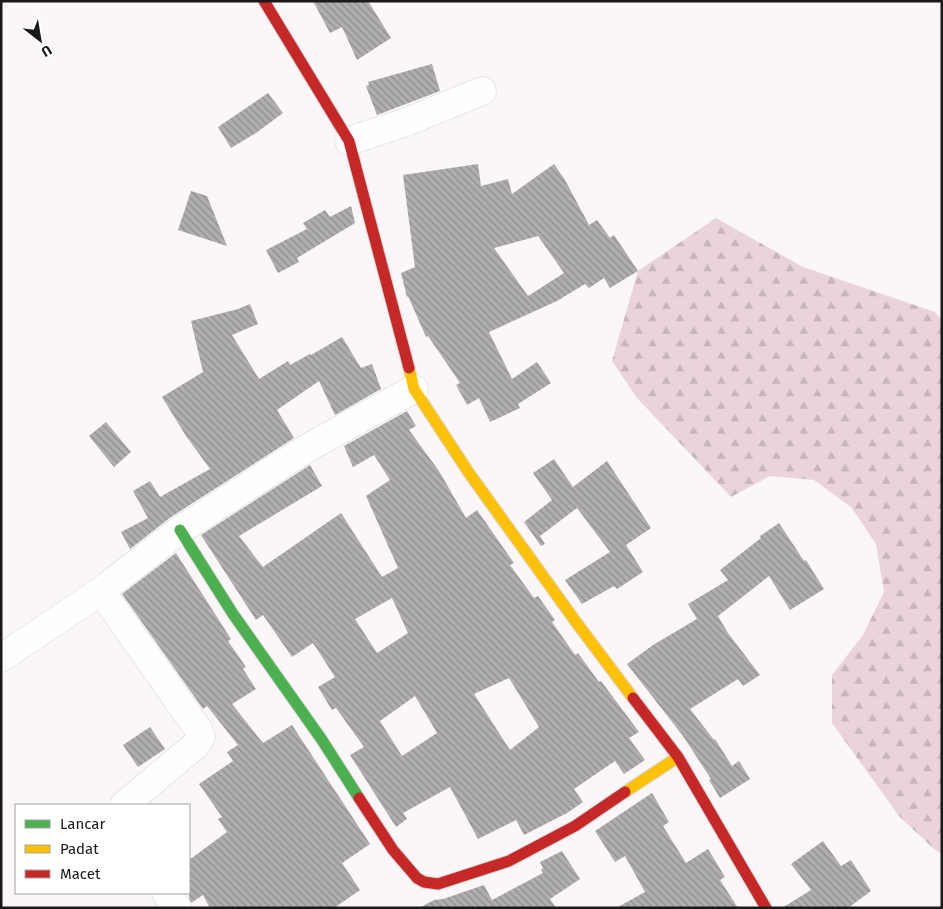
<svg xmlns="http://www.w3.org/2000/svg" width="943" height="909" font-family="'Fira Sans',sans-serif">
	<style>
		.forest { fill: url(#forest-firs) }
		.building { fill: url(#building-back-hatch); fill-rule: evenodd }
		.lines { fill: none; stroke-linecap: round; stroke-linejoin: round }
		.street-casing { stroke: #d7d4d6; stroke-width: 29 }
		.fast-casing { stroke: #d7d4d6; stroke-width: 13 }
		.slow-casing { stroke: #d7d4d6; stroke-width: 13 }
		.jam-casing { stroke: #d7d4d6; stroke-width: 13 }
		.street { stroke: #fefefe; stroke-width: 28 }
		.fast { stroke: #4caf50; stroke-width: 11 }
		.slow { stroke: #ffc107; stroke-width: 11 }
		.jam { stroke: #c62828; stroke-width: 11 }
	</style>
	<defs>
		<pattern id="forest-firs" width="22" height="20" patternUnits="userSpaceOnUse" patternTransform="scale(1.25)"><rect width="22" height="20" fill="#ead3db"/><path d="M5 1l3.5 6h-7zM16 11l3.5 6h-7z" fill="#c8b5bb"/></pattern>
		<pattern id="building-back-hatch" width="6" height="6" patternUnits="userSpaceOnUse" patternTransform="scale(1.25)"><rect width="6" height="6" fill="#b1aeaf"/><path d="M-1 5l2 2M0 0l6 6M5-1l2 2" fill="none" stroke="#8f8d8e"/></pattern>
	</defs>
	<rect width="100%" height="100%" fill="#fbf7f9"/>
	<path class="forest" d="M716 218 803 267 935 312 942 320V854L934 849 899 816 832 723V675L863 635 884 592 876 544 851 507 814 480 770 476 731 497 637 398 612 361 638 271Z"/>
	<g class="building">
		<path d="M313 1H368L391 38 357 60 342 27 330 33Z"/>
		<path d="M432 64 440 91 377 115 366 86 369 85 368 82Z"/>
		<path d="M268 93 283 113 256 133 231 148 218 127Z"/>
		<path d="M478 164 481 186 508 179 512 194 554 164 565 180 589 225 597 220 610 238 614 235 638 271 610 288 604 278 589 288 585 284 557 301 489 332 512 379 537 362 551 383 518 404 520 408 490 422 479 398 467 405 456 385 460 383 428 336 426 337 408 296 407 297 401 273 415 267 403 175ZM538 236 564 273 528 296 494 248Z"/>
		<path d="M191 191 207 196 227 246 178 230Z"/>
		<path d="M351 206 355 223 297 258 299 262 278 273 266 250 307 229 303 223 325 210 330 217Z"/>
		<path d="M250 304 258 324 232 335 259 379 288 361 290 365 310 354 311 355 342 337 361 368 372 364 381 389 335 415 319 381 277 410 294 438 171 517 130 549 121 532 148 518 133 491 150 481 160 497 210 469 186 436 162 397 203 372 191 321 238 309Z"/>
		<path d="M407 411 416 426 409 430 439 471 466 518 477 510 514 563 510 565 534 598 538 596 555 620 552 622 575 655 578 653 599 682 601 681 639 732 629 738 645 760 624 774 615 761 574 789 583 802 567 813 524 835 516 820 478 839 450 787 403 813 407 819 396 827 350 755 364 747 336 708 332 710 318 687 335 677 313 643 292 657 263 615 256 620 201 535 310 465 322 486 239 536 263 567 341 513 382 577 398 568 366 496 390 480 374 455 353 467 344 446ZM392 598 408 633 377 653 355 619ZM509 678 539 727 510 750 474 694ZM415 696 437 733 402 756 380 721Z"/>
		<path d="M106 422 131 452 114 467 89 436Z"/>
		<path d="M554 459 573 487 607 461 651 528 626 545 643 572 617 589 614 586 582 604 565 580 610 552 577 508 540 536 545 544 541 546 524 522 552 500 533 473Z"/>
		<path d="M779 523 804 561 806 560 824 589 790 610 769 576 718 616 728 633 760 675 743 686 738 679 690 709 714 740 715 739 732 766 739 761 750 779 720 798 709 780 711 779 683 736 627 664 653 645 697 619 688 604 728 580 720 570 761 538 760 536Z"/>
		<path d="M176 553 231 639 228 641 246 667 243 669 256 689 232 704 263 743 292 725 370 844 342 863 360 890 334 908H210L203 895 191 903 189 898V860L227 832 218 819 222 817 199 784 233 761 227 752 238 745 207 706 203 709 122 594Z"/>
		<path d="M150 727 165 749 138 767 123 745Z"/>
		<path d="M652 793 669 822 663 826 686 863 708 849 725 877 720 880 738 908H616L645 892 625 856 615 862 595 831Z"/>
		<path d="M823 841 841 866 851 860 871 891 848 908H782L811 890 791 864Z"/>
		<path d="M562 851 580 879 550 899 556 908H419L434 900 443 899 484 885 492 900 543 873 541 870 543 868 540 862Z"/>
	</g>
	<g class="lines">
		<g class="street-casing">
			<g id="street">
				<path d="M349 141 409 121 482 91"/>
				<path d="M101 591 198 729 201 737 197 744 124 805"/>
				<path d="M1 658 101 591 180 530 309 447 414 389"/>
				<path d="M166 893 177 908"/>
			</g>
		</g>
		<g class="fast-casing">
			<path id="fast" d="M180 530 233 614 322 740 359 798"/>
		</g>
		<g class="slow-casing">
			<g id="slow">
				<path d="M409 368 414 389 469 473 576 622 633 698"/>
				<path d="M625 792 678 757"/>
			</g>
		</g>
		<g class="jam-casing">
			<g id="jam">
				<path d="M264 1 349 141 409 368"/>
				<path d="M633 698 678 757 766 908"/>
				<path d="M359 798 393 850 417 878 424 882 438 884 509 861 575 826 625 792"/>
			</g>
		</g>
		<use href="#street" class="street"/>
		<use href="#fast" class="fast"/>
		<use href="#slow" class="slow"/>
		<use href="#jam" class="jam"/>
	</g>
	<rect width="943" height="909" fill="none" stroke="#1b191a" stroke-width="5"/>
	<rect x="15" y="804" width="175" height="90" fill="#ffffff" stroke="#a4a3a3"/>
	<rect x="25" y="820" width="25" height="8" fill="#4caf50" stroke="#a4a3a3"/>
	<text x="60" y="829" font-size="15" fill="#1b191a">Lancar</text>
	<rect x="25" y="845" width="25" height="8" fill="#ffc107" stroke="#a4a3a3"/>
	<text x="60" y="854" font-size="15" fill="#1b191a">Padat</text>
	<rect x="25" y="870" width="25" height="8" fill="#c62828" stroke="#a4a3a3"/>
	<text x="60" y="879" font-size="15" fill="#1b191a">Macet</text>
	<g transform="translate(40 40) rotate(149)" stroke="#ffffff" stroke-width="4" paint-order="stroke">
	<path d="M0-4L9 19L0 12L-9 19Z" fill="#1b191a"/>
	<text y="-8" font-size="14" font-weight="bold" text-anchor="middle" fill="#1b191a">U</text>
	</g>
</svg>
